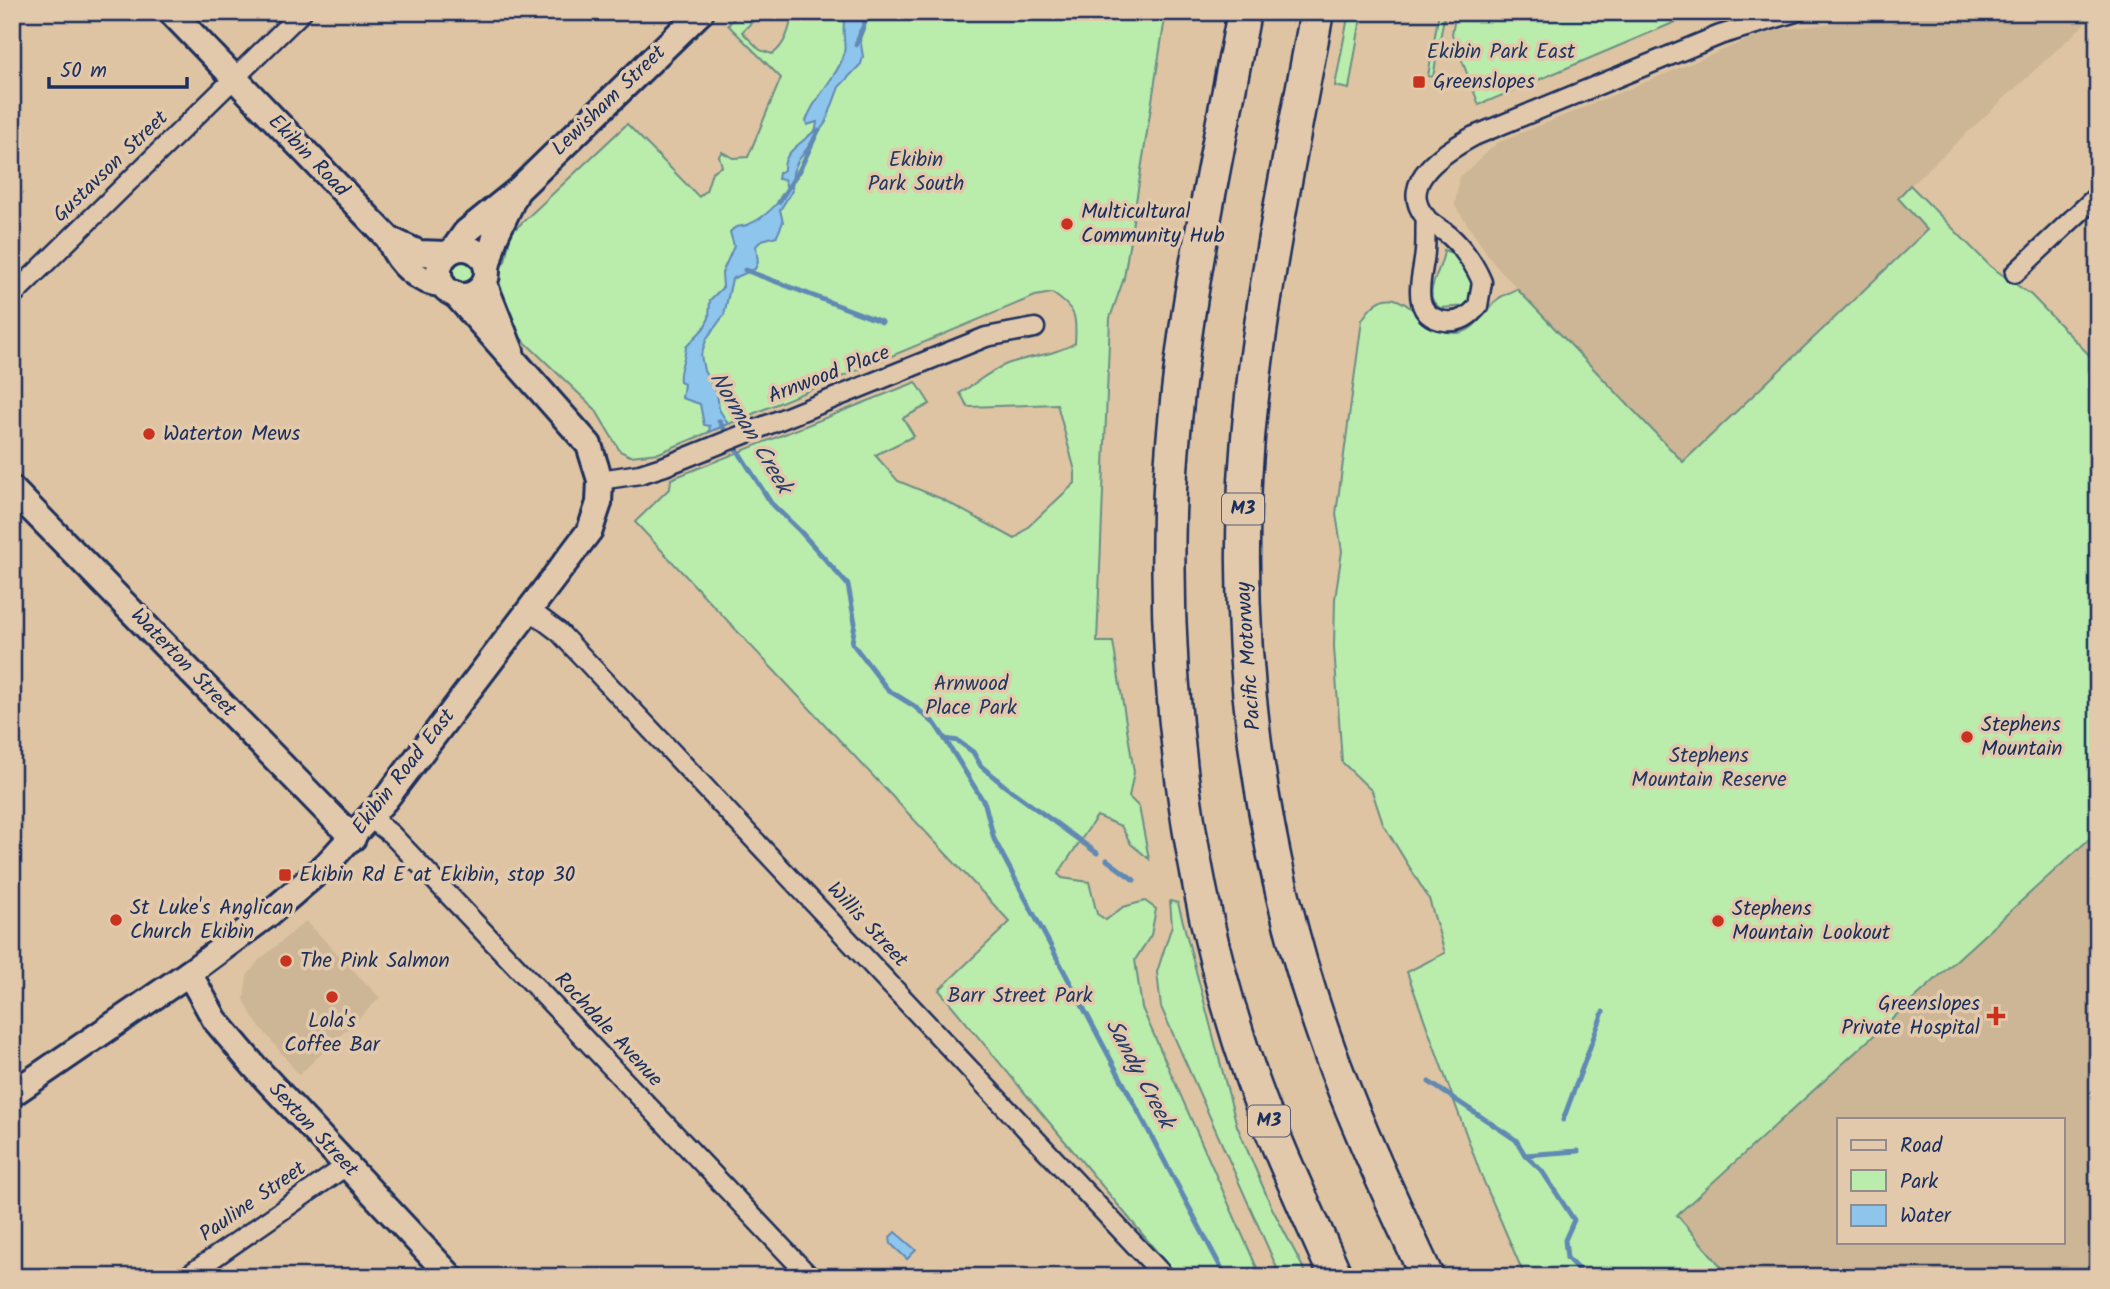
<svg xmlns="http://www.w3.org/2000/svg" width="2110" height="1289" font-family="Kalam,sans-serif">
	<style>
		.built { fill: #cdb695; fill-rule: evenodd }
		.green { fill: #baecac; stroke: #6a8e85; stroke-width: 2 }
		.water { fill: #8ec5ec; stroke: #6089b3; stroke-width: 2 }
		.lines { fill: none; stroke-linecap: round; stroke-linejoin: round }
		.stream { stroke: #6089b3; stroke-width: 5 }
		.street-casing { stroke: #1b2f5e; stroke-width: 23 }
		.secondary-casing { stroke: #1b2f5e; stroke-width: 30 }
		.highway-casing { stroke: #1b2f5e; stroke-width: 37 }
		.street { stroke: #e3c9ab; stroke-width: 18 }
		.secondary { stroke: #e3c9ab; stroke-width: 24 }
		.highway { stroke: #e3c9ab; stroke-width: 32 }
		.poi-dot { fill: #c8321e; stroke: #e3c9ab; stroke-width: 2.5 }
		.labels { text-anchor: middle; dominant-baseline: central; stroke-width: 7; stroke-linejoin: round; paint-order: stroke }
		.shield { fill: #e3c9ab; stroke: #575d75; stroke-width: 2 }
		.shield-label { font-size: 19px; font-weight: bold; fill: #1b2f5e }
		.park-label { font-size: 21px; fill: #233862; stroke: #e3c9ab }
		.poi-label { font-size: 21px; fill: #1b2f5e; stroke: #e3c9ab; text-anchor: start }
		.street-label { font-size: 21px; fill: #1b2f5e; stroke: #e3c9ab }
		.water-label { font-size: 23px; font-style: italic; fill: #263e6c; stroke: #e3c9ab }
	</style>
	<rect width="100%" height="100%" fill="#dec4a2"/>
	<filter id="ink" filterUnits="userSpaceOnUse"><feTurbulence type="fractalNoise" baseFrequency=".0143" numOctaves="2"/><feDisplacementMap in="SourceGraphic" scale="14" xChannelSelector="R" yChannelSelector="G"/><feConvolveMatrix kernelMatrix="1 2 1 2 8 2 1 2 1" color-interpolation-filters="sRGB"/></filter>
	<g filter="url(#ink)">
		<g class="built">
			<path d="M1989 12 2092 17 1898 197 1927 229 1683 462 1494 264 1455 206 1459 178 1497 143 1769 31 1881 17Z"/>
			<path d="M2098 831V1277H1730L1676 1215ZM1839 1119H2063V1242H1839Z"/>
			<path d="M306 921 380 998 299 1075 253 1018 244 999 247 976 259 960Z"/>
		</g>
		<g class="green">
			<path d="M740 12H762L742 32 760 50 772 54C785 47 791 26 792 12H1166L1124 278 1110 318 1097 642H1113L1134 772 1129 797 1139 807 1149 859 1131 844 1121 826 1097 816 1058 874 1062 878 1089 882 1097 914 1106 920 1123 907 1145 901 1156 909 1151 935 1135 960 1142 1008 1261 1277H1178L939 990 1010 922 635 522 670 488 671 479 916 382 930 404 903 418 914 436 875 455 898 481 942 499 1015 539 1075 483V471L1057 404 968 407 960 393C975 384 991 370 1007 364 1029 356 1055 355 1075 343 1077 316 1076 309 1052 293L1035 296 659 453 630 456 620 451 595 409 509 327 504 300 498 292V270L505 261 511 233 627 124 699 197 706 191 712 172 722 166 719 156 722 152 733 158 748 157 781 78 728 25Z"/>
			<path d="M1349 12H1362L1349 89 1335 86Z"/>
			<path d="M1439 12H1445L1433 77 1428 76Z"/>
			<path d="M1456 12H1699L1479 105 1452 34Z"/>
			<path d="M1910 185 1990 266 2031 295 2098 364V831L1677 1215 1730 1277H1525L1481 1175 1407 972 1445 953 1429 899 1383 824 1372 791 1342 762 1334 647 1335 599 1342 551 1336 514 1362 320C1397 264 1419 335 1457 333 1477 332 1484 309 1498 299 1503 295 1511 292 1517 289L1683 462 1927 230 1898 198Z"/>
			<path d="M1444 250 1457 255 1473 285 1472 299 1467 306 1440 308C1419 294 1443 271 1444 250Z"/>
			<circle cx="463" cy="272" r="11"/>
			<path d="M1170 901 1178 903 1237 1126 1272 1208 1308 1277H1281L1161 1007 1157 972 1172 925Z"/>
		</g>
		<g class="water">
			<path d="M846 12H875L859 31 863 57 861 64 839 87 826 122 798 161 793 172 792 191 780 210 783 222 777 236 762 240 756 246 758 262 755 269 732 279 724 315 707 338 701 355 704 371 717 392 719 409 728 424 709 432 710 426 704 425 700 404 682 398 684 384 680 382C678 369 685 361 686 347L704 328 709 318 710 300 723 287 722 273 734 246 730 232C736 224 741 228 749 224 763 219 779 203 787 191L785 180 778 179 779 173 784 170C783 150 805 142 816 129L817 122 807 125 806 121C814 97 833 82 842 60 849 44 839 33 846 12Z"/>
			<path d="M895 1232 916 1250 907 1259 891 1244 890 1237Z"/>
		</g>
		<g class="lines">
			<g class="stream">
				<path d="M856 45 869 12"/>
				<path d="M779 202 800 169 818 131"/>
				<path d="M745 270 882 322"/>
				<path d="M719 421 771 503 800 531 848 585 855 623 852 643 888 690 914 706 935 724 945 739 958 741 973 752 981 766 1006 787 1097 853"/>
				<path d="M945 739 985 804 994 839 1226 1277"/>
				<path d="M1107 860 1134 880"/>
				<path d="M1429 1082 1516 1140 1525 1155 1542 1171 1574 1220 1565 1240 1567 1258 1585 1277"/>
				<path d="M1563 1120 1603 1012"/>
				<path d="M1525 1155 1578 1151"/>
			</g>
			<g class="street-casing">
				<g id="street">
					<path d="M1426 217C1425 228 1426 240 1425 251 1424 274 1406 315 1445 321 1459 323 1470 316 1478 306L1482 282C1476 267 1464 249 1451 237 1444 230 1432 225 1425 217 1396 181 1448 150 1474 136L1720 35 1796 12"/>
					<path d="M2015 273 2098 195"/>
					<path d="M12 296 302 12"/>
					<path d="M600 480 640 474 665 466 986 337 1035 328"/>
					<path d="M530 610 559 632 1165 1277"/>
					<path d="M370 818 391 834 810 1277"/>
					<path d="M186 1277 346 1166"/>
				</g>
			</g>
			<g class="secondary-casing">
				<g id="secondary">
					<path d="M171 12 389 239 419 253 447 254"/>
					<path d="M390 242C399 264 419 283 442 284"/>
					<circle cx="463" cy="272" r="24"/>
					<path d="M454 249 466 232 518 190 701 12"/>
					<path d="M487 267 495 237 516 193"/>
					<path d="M484 283 511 351"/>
					<path d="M12 489 353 838"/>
					<path d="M189 973 215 1020 254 1066 451 1277"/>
					<path d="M12 1094 189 973 270 913 326 865 385 800 590 530 599 503 600 480 589 445 455 294"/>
				</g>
			</g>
			<g class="highway-casing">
				<g id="highway">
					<path d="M1244 12C1213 178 1174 345 1169 514 1164 704 1189 899 1252 1079 1276 1146 1307 1211 1336 1277"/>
					<path d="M1317 12C1291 153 1260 295 1248 438 1231 637 1257 841 1322 1030 1351 1115 1390 1196 1427 1277"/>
				</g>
			</g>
			<use href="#street" class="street"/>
			<use href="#secondary" class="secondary"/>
			<use href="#highway" class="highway"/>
		</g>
	</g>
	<g class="poi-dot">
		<rect x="1412" y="75" width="14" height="14" rx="3.5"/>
		<circle cx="1067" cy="224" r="7"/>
		<circle cx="149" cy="434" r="7"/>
		<circle cx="1967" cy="737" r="7"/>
		<rect x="278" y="868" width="14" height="14" rx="3.5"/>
		<circle cx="116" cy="920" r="7"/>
		<circle cx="1718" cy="921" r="7"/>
		<circle cx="286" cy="961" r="7"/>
		<circle cx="332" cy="997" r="7"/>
		<path d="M1992.5 1005.5h7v7h7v7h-7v7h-7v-7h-7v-7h7z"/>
	</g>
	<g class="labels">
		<g class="shield">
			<rect x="1222" y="493.5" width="42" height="31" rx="5"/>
			<rect x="1248" y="1105.5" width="42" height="31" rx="5"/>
		</g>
		<g class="shield-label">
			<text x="1243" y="509">M3</text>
			<text x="1269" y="1121">M3</text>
		</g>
		<g class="park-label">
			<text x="1501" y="52">Ekibin Park East</text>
			<text x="916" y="160">Ekibin<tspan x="916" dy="24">Park South</tspan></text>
			<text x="971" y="684">Arnwood<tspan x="971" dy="24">Place Park</tspan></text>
			<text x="1709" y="756">Stephens<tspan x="1709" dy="24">Mountain Reserve</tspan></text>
			<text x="1020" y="996">Barr Street Park</text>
		</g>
		<g class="poi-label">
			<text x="1433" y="82">Greenslopes</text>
			<text x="1081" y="212">Multicultural<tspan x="1081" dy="24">Community Hub</tspan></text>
			<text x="163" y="434">Waterton Mews</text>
			<text x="1981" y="725">Stephens<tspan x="1981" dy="24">Mountain</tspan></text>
			<text x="299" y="875">Ekibin Rd E at Ekibin, stop 30</text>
			<text x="130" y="908">St Luke's Anglican<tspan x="130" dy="24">Church Ekibin</tspan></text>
			<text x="1732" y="909">Stephens<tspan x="1732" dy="24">Mountain Lookout</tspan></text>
			<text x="300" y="961">The Pink Salmon</text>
			<text x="1980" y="1004" text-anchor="end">Greenslopes<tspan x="1980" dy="24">Private Hospital</tspan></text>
			<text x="332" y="1021" text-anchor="middle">Lola's<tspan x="332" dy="24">Coffee Bar</tspan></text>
		</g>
		<g class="street-label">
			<text transform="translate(609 101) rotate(-44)">Lewisham Street</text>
			<text transform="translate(308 156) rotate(46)">Ekibin Road</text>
			<text transform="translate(111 167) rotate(-44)">Gustavson Street</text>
			<text transform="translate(829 375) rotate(-21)">Arnwood Place</text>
			<text transform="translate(1249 656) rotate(-94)">Pacific Motorway</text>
			<text transform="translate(183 663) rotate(46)">Waterton Street</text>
			<text transform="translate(404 772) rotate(-52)">Ekibin Road East</text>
			<text transform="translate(867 925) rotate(47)">Willis Street</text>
			<text transform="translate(608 1030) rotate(47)">Rochdale Avenue</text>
			<text transform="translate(313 1130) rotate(47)">Sexton Street</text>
			<text transform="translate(253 1202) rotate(-35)">Pauline Street</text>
		</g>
		<g class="water-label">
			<text transform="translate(750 433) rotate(59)">Norman Creek</text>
			<text transform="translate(1139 1074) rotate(62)">Sandy Creek</text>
		</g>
	</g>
	<rect width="2110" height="1289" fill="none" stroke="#e3c9ab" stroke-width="42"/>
	<rect x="21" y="21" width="2068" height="1247" fill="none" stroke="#1b2f5e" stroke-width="2.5" filter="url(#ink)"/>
	<rect x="1837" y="1118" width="228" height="126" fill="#e3c9ab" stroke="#938b8c" stroke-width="2"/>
	<rect x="1851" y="1140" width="35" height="10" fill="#e3c9ab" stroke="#938b8c" stroke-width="2"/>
	<text x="1900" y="1152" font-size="21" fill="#1b2f5e">Road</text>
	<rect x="1851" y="1170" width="35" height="21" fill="#baecac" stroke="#938b8c" stroke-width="2"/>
	<text x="1900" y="1188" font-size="21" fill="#1b2f5e">Park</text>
	<rect x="1851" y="1205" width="35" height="21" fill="#8ec5ec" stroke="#938b8c" stroke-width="2"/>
	<text x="1900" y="1222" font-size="21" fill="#1b2f5e">Water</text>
	<path d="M49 77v10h138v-10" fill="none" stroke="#1b2f5e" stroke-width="3.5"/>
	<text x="60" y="77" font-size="21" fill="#1b2f5e" stroke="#e3c9ab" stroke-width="5" paint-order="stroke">50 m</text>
</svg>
